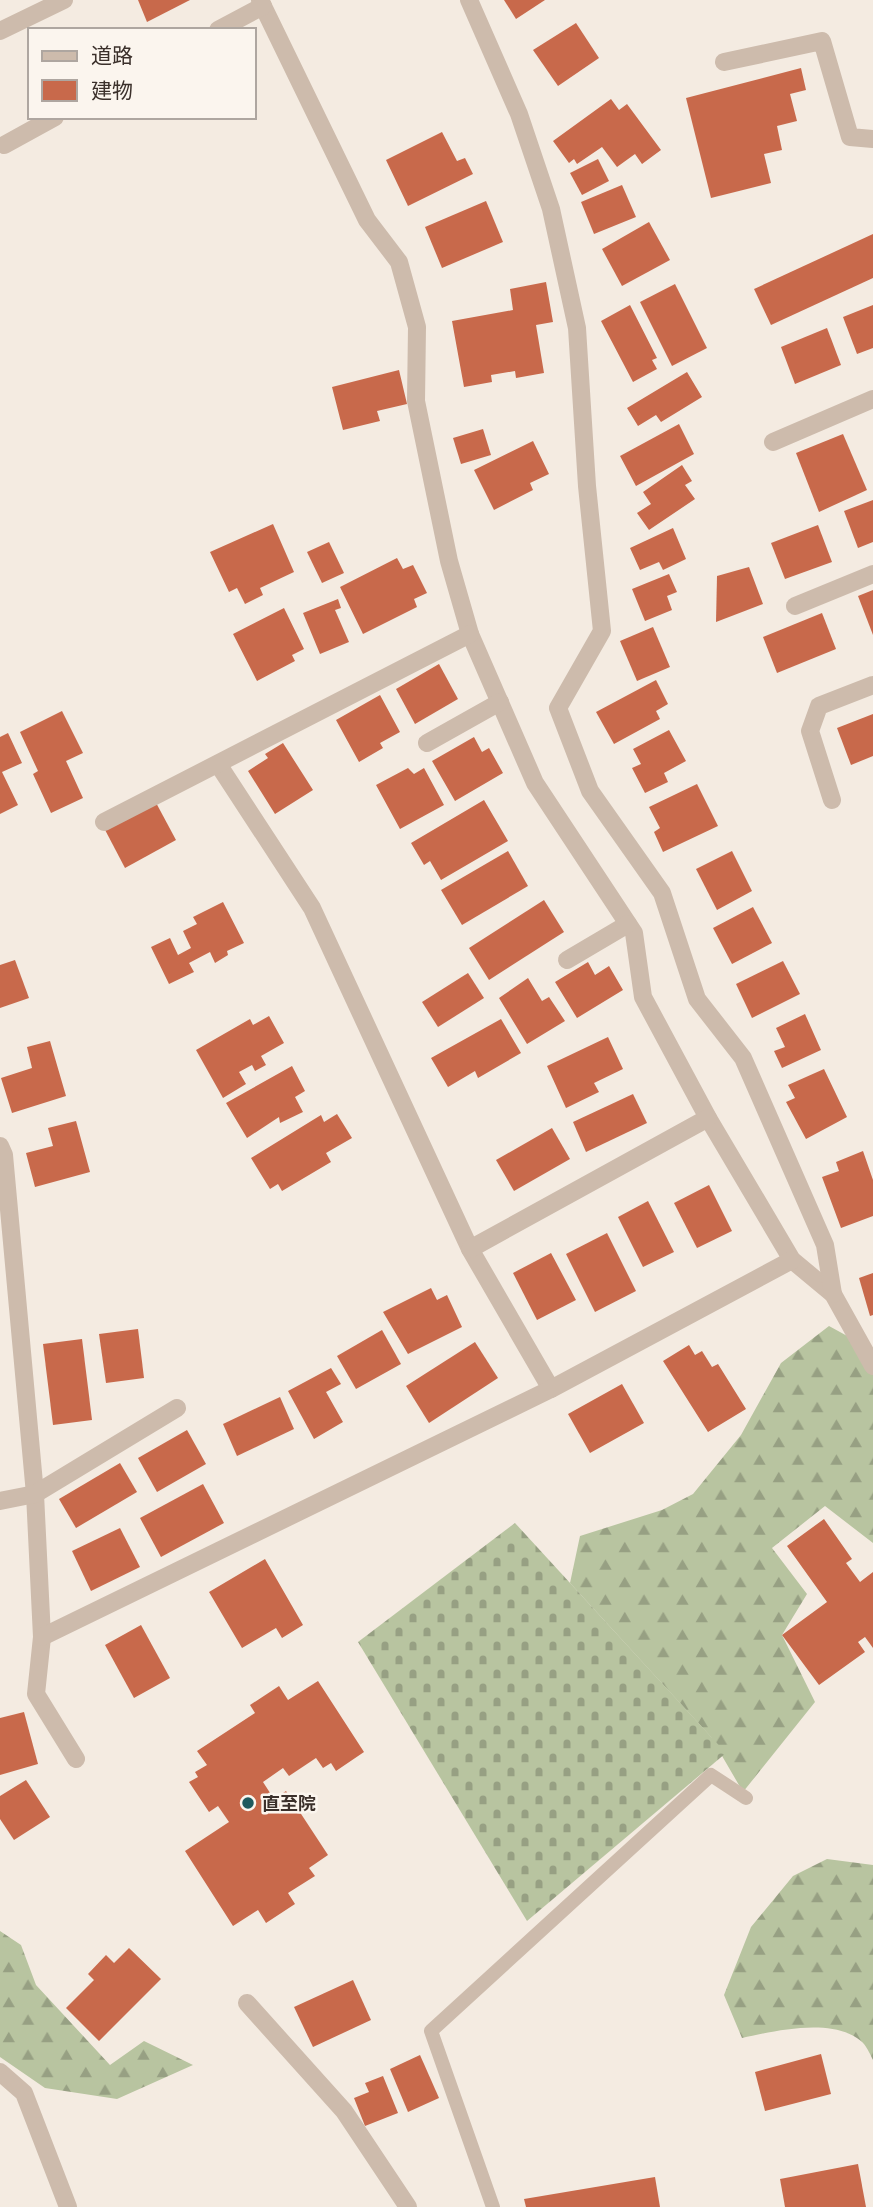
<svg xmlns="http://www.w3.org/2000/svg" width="873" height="2207" font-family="Manrope,'Noto Sans JP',sans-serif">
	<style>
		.forest { fill: url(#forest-firs) }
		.cemetery { fill: url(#cemetery-stones) }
		.building { fill: #c8694b }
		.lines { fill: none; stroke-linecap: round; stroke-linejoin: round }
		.lane { stroke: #cdbbac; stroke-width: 14 }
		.street { stroke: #cdbbac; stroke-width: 18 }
		.poi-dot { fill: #1f5a5e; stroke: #fbf5ee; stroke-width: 2.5 }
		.labels { text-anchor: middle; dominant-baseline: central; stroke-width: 5; stroke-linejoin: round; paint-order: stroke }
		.poi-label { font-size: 18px; font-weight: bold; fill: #3b302b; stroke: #fbf5ee; text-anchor: start }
	</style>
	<defs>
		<pattern id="forest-firs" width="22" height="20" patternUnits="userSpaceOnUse" patternTransform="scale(1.75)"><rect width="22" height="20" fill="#b8c4a0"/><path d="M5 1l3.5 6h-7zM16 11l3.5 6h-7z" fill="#97a083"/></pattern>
		<pattern id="cemetery-stones" width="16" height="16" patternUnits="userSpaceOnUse" patternTransform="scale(1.75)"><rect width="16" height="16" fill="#b8c4a0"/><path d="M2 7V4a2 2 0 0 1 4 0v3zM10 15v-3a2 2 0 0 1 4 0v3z" fill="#97a083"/></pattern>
	</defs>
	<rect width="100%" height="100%" fill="#f4ebe1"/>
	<g class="forest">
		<path d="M829 1326 860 1343 873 1362V1543L825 1506 772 1548 807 1594 782 1635 815 1702 743 1792 711 1737 570 1583 580 1536 662 1510 693 1494 741 1435 781 1363Z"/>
		<path d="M827 1859 873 1865V2060C870 2054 866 2045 861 2041 832 2017 775 2031 742 2038L724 1995 751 1927 793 1876Z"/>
		<path d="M0 1931 21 1945 36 1985 110 2065 144 2041 193 2065 117 2099 45 2088 0 2057Z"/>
	</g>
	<path class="cemetery" d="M515 1523 726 1753 527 1921 358 1642Z"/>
	<g class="building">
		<path d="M138 0H190L147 22Z"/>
		<path d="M504 0H545L516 19Z"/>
		<path d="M576 23 599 58 558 86 533 50Z"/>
		<path d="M801 68 806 90 790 94 797 121 777 126 782 150 764 154 771 183 711 198 686 98Z"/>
		<path d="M611 99 619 110 627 104 661 150 642 164 635 154 617 167 602 147 577 164 574 159 569 163 553 141Z"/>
		<path d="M442 132 457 161 465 158 473 174 408 206 386 160Z"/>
		<path d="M598 159 609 181 582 195 570 173Z"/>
		<path d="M622 185 636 217 594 234 581 202Z"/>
		<path d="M486 201 503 242 442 268 425 227Z"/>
		<path d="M649 222 670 260 622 286 602 249Z"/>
		<path d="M873 234V278L771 325 754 289Z"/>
		<path d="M546 282 553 322 536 325 544 373 516 378 515 371 491 375 492 382 464 387 452 321 513 310 510 289Z"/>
		<path d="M675 284 707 348 672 366 640 302Z"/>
		<path d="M630 305 657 358 652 360 657 369 633 382 601 321Z"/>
		<path d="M873 305V348L857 354 843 317Z"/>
		<path d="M827 328 841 365 795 384 781 347Z"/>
		<path d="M399 370 407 404 377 411 380 421 343 430 332 387Z"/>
		<path d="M687 372 702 397 661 422 656 415 638 426 627 408Z"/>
		<path d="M679 424 694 454 636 486 620 456Z"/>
		<path d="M483 429 491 455 461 464 453 438Z"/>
		<path d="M843 434 867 490 819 512 796 453Z"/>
		<path d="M533 441 549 474 530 483 533 490 494 510 474 470Z"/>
		<path d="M682 465 692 481 685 485 695 499 649 530 637 513 651 504 643 492Z"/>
		<path d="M873 500V542L858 548 844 511Z"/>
		<path d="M273 524 294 572 260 588 263 595 245 604 237 588 229 592 210 552Z"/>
		<path d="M818 525 832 562 785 579 771 543Z"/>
		<path d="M673 528 686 559 663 570 659 562 640 570 630 548Z"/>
		<path d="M329 542 344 573 322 583 307 552Z"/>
		<path d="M397 558 403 569 413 565 427 593 414 599 417 607 363 634 340 587Z"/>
		<path d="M749 567 763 604 716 622 717 576Z"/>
		<path d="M669 574 677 592 667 596 672 610 645 621 632 589Z"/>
		<path d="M873 590V635L858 596Z"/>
		<path d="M338 599 341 608 335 610 349 642 320 654 303 613Z"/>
		<path d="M284 608 304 649 292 655 295 661 257 681 233 634Z"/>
		<path d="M822 613 836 649 777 673 763 637Z"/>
		<path d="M653 627 670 667 637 681 620 641Z"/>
		<path d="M439 664 458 699 415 724 396 689Z"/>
		<path d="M656 680 668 704 656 711 660 719 614 744 596 712Z"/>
		<path d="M380 695 400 732 380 743 383 748 359 762 336 720Z"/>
		<path d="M62 711 83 753 66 761 83 798 51 813 33 774 38 771 20 732Z"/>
		<path d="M873 714V756L851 765 837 728Z"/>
		<path d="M669 730 686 761 664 773 668 782 645 793 632 768 641 764 633 749Z"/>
		<path d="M8 733 22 763 2 772 18 805 0 814V737Z"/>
		<path d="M474 737 482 752 489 748 503 773 455 801 432 761Z"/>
		<path d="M283 743 313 790 275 814 248 771 268 758 265 754Z"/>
		<path d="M408 768 414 774 424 768 444 805 400 829 376 785Z"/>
		<path d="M697 784 718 826 663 852 654 832 660 828 649 807Z"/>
		<path d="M154 799 176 840 125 868 103 826Z"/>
		<path d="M484 800 508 841 441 880 430 861 424 865 411 843Z"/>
		<path d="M508 851 528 886 462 925 441 890Z"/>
		<path d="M732 851 752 891 717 910 696 869Z"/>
		<path d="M544 900 564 932 489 980 469 948Z"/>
		<path d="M223 902 244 943 227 951 228 955 215 963 210 952 189 963 194 972 169 984 151 947 170 938 178 955 191 948 183 931 197 924 193 917Z"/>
		<path d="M753 907 772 943 732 964 713 928Z"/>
		<path d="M15 960 29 998 0 1008V965Z"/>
		<path d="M783 961 800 994 752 1018 736 984Z"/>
		<path d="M588 962 595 975 609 966 623 990 577 1018 555 982Z"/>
		<path d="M468 973 484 998 438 1027 422 1002Z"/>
		<path d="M528 978 542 1001 549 997 565 1021 527 1044 499 998Z"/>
		<path d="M805 1014 821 1050 782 1068 774 1051 785 1047 776 1028Z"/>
		<path d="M269 1016 284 1043 261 1056 266 1065 255 1071 252 1065 239 1072 246 1084 223 1098 196 1050 250 1019 253 1025Z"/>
		<path d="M501 1019 521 1053 478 1078 475 1071 448 1087 431 1058Z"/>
		<path d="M608 1037 623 1069 594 1083 599 1092 566 1108 547 1066Z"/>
		<path d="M50 1041 66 1096 12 1113 1 1078 32 1068 27 1047Z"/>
		<path d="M292 1066 305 1091 295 1097 303 1112 280 1123 279 1117 247 1138 226 1103Z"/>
		<path d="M824 1069 847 1117 806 1139 786 1102 795 1098 788 1085Z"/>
		<path d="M633 1094 647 1123 586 1152 573 1122Z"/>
		<path d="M337 1114 352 1138 326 1153 331 1162 282 1191 278 1184 270 1189 251 1158 321 1115 324 1122Z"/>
		<path d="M76 1121 90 1172 35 1187 26 1153 53 1146 48 1128Z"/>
		<path d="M552 1128 570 1159 514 1191 496 1160Z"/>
		<path d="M863 1151 873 1180V1216L841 1228 822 1177 839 1171 836 1162Z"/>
		<path d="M709 1185 732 1231 697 1248 674 1203Z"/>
		<path d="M648 1201 674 1252 643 1267 618 1217Z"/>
		<path d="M607 1233 636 1291 595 1312 566 1254Z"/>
		<path d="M551 1253 576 1300 537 1320 513 1273Z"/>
		<path d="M873 1273V1315L870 1316 859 1278Z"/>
		<path d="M431 1288 437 1300 447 1295 462 1327 408 1354 383 1312Z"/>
		<path d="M138 1329 144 1378 106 1383 99 1334Z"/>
		<path d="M382 1330 401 1364 356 1389 337 1356Z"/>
		<path d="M82 1339 92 1420 53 1425 43 1344Z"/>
		<path d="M475 1342 498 1378 429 1423 406 1386Z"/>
		<path d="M689 1345 695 1355 702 1351 712 1367 718 1364 746 1409 708 1432 663 1361Z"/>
		<path d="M331 1368 341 1384 326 1392 343 1422 314 1439 288 1391Z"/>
		<path d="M622 1384 644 1423 590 1453 568 1414Z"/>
		<path d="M280 1397 294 1429 237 1456 223 1424Z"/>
		<path d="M187 1430 206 1464 157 1492 138 1458Z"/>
		<path d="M120 1463 137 1492 76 1528 59 1499Z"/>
		<path d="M203 1484 224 1523 161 1557 140 1518Z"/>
		<path d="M824 1519 852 1559 846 1563 860 1582 873 1572V1648L865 1637 858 1642 865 1652 819 1685 782 1635 827 1602 787 1546Z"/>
		<path d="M120 1528 140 1567 91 1591 72 1551Z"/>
		<path d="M265 1559 303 1625 282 1638 276 1628 242 1648 209 1592Z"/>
		<path d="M141 1625 170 1678 134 1698 105 1645Z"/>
		<path d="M318 1681 364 1752 336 1771 331 1763 323 1768 316 1758 289 1776 283 1768 263 1782 274 1799 286 1791 328 1855 309 1868 315 1876 288 1893 295 1904 266 1923 258 1910 233 1926 185 1851 229 1822 218 1806 209 1812 189 1782 198 1777 195 1772 207 1765 197 1751 255 1713 250 1705 279 1686 288 1700Z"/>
		<path d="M24 1712 38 1764 0 1775V1718Z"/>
		<path d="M26 1780 50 1817 14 1840 0 1819V1796Z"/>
		<path d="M129 1948 161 1979 99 2041 66 2008 94 1980 88 1974 106 1955 114 1963Z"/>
		<path d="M353 1980 371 2020 313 2047 294 2007Z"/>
		<path d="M821 2054 831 2094 765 2111 755 2072Z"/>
		<path d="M420 2055 439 2098 408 2112 390 2069Z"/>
		<path d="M383 2076 398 2113 365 2126 354 2098 369 2092 365 2083Z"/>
		<path d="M858 2164 866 2207H785L780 2179Z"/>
		<path d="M655 2177 660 2207H526L524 2199Z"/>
	</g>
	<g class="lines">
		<path class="lane" d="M493 2207 431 2031 711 1775 746 1798"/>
		<g class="street">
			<path d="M260 0 367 220 399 262 417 327 416 401 449 561 470 634 535 783 634 933 643 997 708 1118 792 1260 833 1294 873 1366"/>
			<path d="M469 0 519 114 551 209 577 328 587 486 602 631 558 708 590 791 662 893 697 999 743 1058 825 1245 833 1294"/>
			<path d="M218 30 263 6"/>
			<path d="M0 31 64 0"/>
			<path d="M724 62 822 41 850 137 873 139"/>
			<path d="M4 145 55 117"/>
			<path d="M773 442 873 399"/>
			<path d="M795 606 873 574"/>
			<path d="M427 743 500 702"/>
			<path d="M218 764 312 908 470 1249 551 1389"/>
			<path d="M832 800 810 731 819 706 873 685"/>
			<path d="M104 822 470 634"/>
			<path d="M567 960 628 924"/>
			<path d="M0 1146 4 1155 35 1494 42 1637 36 1694 76 1759"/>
			<path d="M470 1249 708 1118"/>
			<path d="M0 1501 35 1494 177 1408"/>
			<path d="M42 1637 551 1389 792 1260"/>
			<path d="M247 2003 344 2111 408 2207"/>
			<path d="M0 2072 24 2093 68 2207"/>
		</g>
	</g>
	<circle class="poi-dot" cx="248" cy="1803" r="7"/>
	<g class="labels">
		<g class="poi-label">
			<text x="262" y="1803">直至院</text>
		</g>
	</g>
	<rect x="28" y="28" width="228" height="91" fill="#fbf5ee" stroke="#aea6a0" stroke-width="2"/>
	<rect x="42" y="51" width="35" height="10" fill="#cdbbac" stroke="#aea6a0" stroke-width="2"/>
	<text x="91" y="63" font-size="21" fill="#3b302b">道路</text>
	<rect x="42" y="80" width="35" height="21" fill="#c8694b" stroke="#aea6a0" stroke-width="2"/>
	<text x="91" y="98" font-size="21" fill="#3b302b">建物</text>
</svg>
